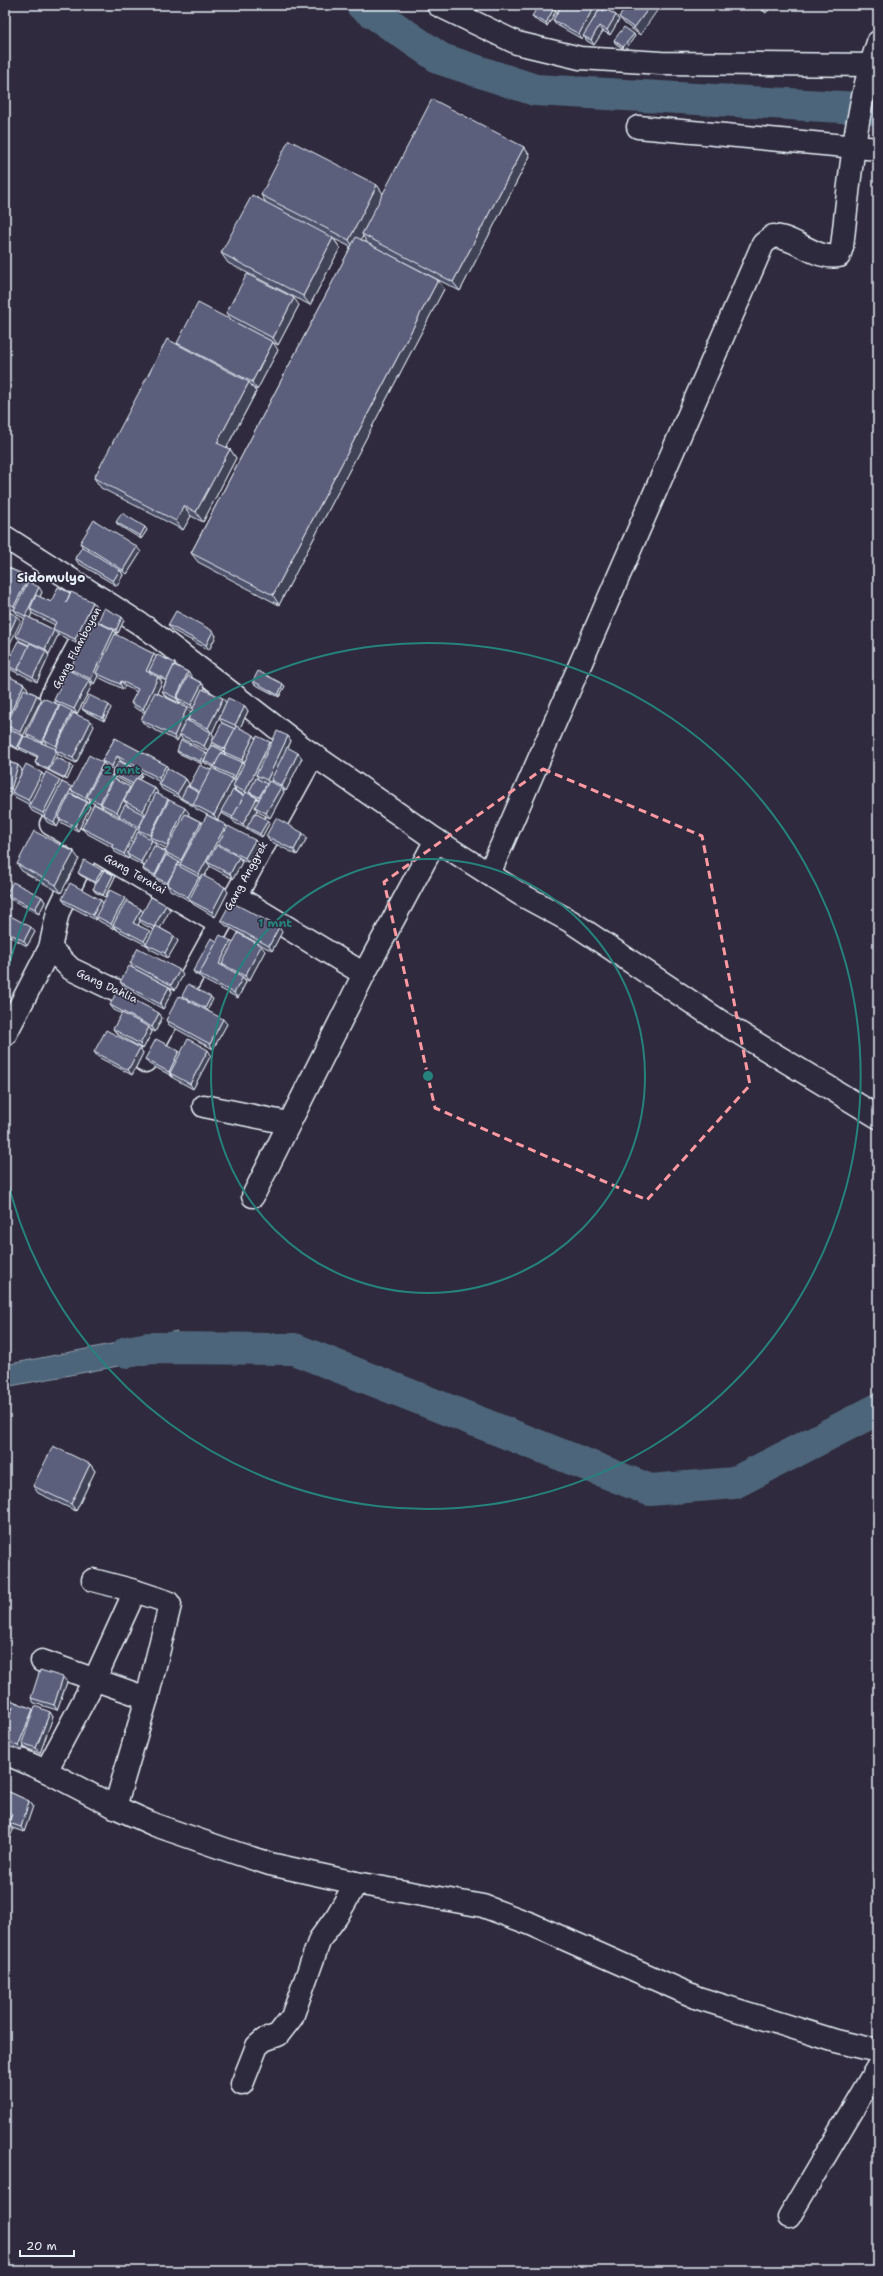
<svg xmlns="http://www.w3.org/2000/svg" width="883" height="2276" font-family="'Shantell Sans',sans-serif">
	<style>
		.water { fill: #4e657a; stroke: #8c9dac }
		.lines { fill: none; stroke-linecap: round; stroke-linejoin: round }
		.river { stroke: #4e657a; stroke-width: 32 }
		.minor-casing { stroke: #e8f1f8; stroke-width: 25 }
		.minor { stroke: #2f2a3d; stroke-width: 22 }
		.wall { fill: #4e516a; stroke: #e8f1f8; fill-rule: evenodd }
		.shaded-wall { fill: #404256; stroke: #e8f1f8 }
		.building { fill: #5b5e7b; stroke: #e8f1f8 }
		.marked { fill: none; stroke: #ff9aa2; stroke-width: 3; stroke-dasharray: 8 5; stroke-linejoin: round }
		.ring { fill: none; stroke: #25827c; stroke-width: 2 }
		.labels { text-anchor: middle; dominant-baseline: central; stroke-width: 3; stroke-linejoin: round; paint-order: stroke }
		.street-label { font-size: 11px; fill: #e8f1f8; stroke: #2f2a3d }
		.quarter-label { font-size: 13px; font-weight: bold; fill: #e8f1f8; stroke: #2f2a3d }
		.centre { fill: #25827c; stroke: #2f2a3d; stroke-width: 2 }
		.ring-label { font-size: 12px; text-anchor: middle; font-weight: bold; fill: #25827c; stroke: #2f2a3d; stroke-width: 3; stroke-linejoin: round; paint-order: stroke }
	</style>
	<rect width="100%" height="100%" fill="#2f2a3d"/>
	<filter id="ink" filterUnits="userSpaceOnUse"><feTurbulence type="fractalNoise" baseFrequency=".025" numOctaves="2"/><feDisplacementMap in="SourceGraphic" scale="8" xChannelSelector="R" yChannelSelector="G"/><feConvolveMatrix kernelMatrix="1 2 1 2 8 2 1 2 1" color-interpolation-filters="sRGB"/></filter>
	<g filter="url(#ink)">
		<path class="water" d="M177 1331 169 1353 135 1363 5 1387V1365Z"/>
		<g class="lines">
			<g class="river">
				<path d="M362 5 441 59 535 90 878 109"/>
				<path d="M127 1352 149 1348 294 1349 650 1490 734 1483 878 1409"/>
			</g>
			<g class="minor-casing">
				<g id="minor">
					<path d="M438 5 517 43 580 58 661 63 878 65"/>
					<path d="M638 127 878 149"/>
					<path d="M5 537 148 629 299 745 436 840 520 894 570 921 721 1022 878 1117"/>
					<path d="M51 697 103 600"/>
					<path d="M142 780 218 822 225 819 265 843"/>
					<path d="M51 824 220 924"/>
					<path d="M489 874 763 244 773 236C796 237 815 260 839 256L842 247C850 177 855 109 878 42"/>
					<path d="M235 896 364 974"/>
					<path d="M50 948 71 969 169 1016"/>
					<path d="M5 1035 50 948 58 912 89 847"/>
					<path d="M145 1061 313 755"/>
					<path d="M204 1106 288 1123"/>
					<path d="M253 1196 364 974 436 840"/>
					<path d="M42 1661 147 1698 170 1605 168 1602 135 1591"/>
					<path d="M5 1753 46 1771 115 1807 155 1825 236 1853 270 1864 356 1883 483 1906 531 1924 698 1998 836 2041 878 2051"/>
					<path d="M46 1771 95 1679 135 1591 93 1580"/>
					<path d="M115 1807 147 1698"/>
					<path d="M242 2084 257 2046 264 2040 278 2035 292 2017 320 1939 337 1916 356 1883"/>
					<path d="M789 2217 878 2066"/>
				</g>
			</g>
			<use href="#minor" class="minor"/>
		</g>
		<g class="wall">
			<path d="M556 5H596L599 10 592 22 603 10 596 5H609L605 9 616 15 619 20 610 35 603 31 594 45 587 41 584 36 582 39 557 25 553 20 560 8Z"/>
			<path d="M628 5 640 35 625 24 619 17Z"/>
			<path d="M755 5H772L766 13Z"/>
			<path d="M554 8 556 11 547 26 534 19 532 16Z"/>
			<path d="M635 36 625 50 615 43 614 40Z"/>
			<path d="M524 147 530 156 460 291 368 244 363 236 361 240 438 280 444 289 279 605 198 562 191 553 351 247 334 239 340 248 310 305 228 263 221 253 267 204 261 195 377 185 383 194Z"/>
			<path d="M299 305 278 345 232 321 226 313Z"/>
			<path d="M177 343 278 350 257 390 253 388 256 392 227 447 230 449 236 458 203 522 191 516 183 530 101 488 94 478 179 346Z"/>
			<path d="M116 522 147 530 141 539 118 525Z"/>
			<path d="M80 543 141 552 127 574 120 570 123 575 117 586 78 563 75 558 83 548Z"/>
			<path d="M5 563 9 568 29 577 32 582 31 583 42 592 40 597 51 602 70 594 93 602 96 607 78 644 57 634 58 635 49 654H48L49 656 37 682 21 674 20 673 19 674 8 668 6 665 29 646V645L20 641 16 636 25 619 18 615 14 610 5 606ZM32 613 33 614 55 625 53 629 54 630 30 618Z"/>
			<path d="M124 620 118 633 115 632 117 636 154 654 156 657 175 663 176 666 188 672 192 677V678L202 683 205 688 204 690 226 703 245 706 248 711 240 728 256 738 270 742 271 744 288 736 291 741 288 748 302 758 286 791 282 789 284 792 270 818 258 812 257 810 255 813 270 822 262 837 249 830 247 828V829L235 823 232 819 223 814 222 812 217 820 227 827 258 845 249 863 240 858 242 862 233 879 211 867 210 866 204 876 228 892 215 917 193 904 190 901 170 890 167 885 157 880 155 877 144 871 143 869 144 866 130 859 129 857 128 859 115 852 112 847 86 833 82 828 120 818 119 816 105 809 103 807V808L91 802 90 800 89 803 74 795 87 802 90 807 78 831 62 823 60 821 57 827 47 822 44 817 32 811 29 806 30 805 15 797 13 794 5 791V761L18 765 22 770 19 777 42 773 44 776 60 780 62 782 72 788 107 767 105 772 113 776 116 780 131 788 132 786 114 776 112 773 114 770 106 766 102 761 115 738 166 765 168 769 186 779 189 784 188 787 190 788 189 786 211 770 217 771 216 768 206 764 204 761 223 751 225 753 224 754 226 755 224 752 225 750 214 745 212 742 235 729 222 723 219 718 212 733 214 737 208 751 182 739 180 735 177 741 145 725 141 720 145 713 135 708 131 703 137 692 125 686 123 689 100 678 98 676 94 684 90 681 92 685 77 714 73 712 94 726 76 763 59 755 58 754 56 757 71 765 73 767 67 780 51 772 50 771H49L37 765 35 763 37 757 21 750 20 748 19 750 5 743V732L9 729 6 725 5 724V673L11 678 24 684 28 689 27 690 37 695 41 700 23 736 24 737H29L26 734 57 705 54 700 73 672 70 669 98 623V622ZM158 677 166 681 162 691 165 696 180 703V702L181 703 193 709 188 719 190 722 187 720 191 713 187 708 157 693 162 682ZM121 761 160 782 159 784 162 789 181 799 182 800 195 807 196 809 217 820 202 823 201 822 188 815 189 813 158 794V793L155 788 139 780 142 775 141 773 120 762ZM228 777 236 780 235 782ZM235 788 236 791 245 795 244 796 234 790ZM250 794H251L259 799V800L257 798ZM154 842 167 849 166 851 155 846 156 845Z"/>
			<path d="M168 625 213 631 216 636 209 650 172 630Z"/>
			<path d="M253 681 283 684 285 686 279 697 254 684Z"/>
			<path d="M111 708 104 721 84 711 82 709Z"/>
			<path d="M177 751 207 754 202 764 178 753Z"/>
			<path d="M303 833 307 838 297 855 270 841 266 836Z"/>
			<path d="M79 859 61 893 22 871 17 864Z"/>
			<path d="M103 871 113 875 115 877 105 897 95 892 93 889 96 884 80 875 78 873Z"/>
			<path d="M6 894 42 897 45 902 39 914 10 899Z"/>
			<path d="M62 899 103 903H129L143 912 166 905 170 910 160 928 174 936 178 941 168 958 150 949 148 946 117 930 115 928 114 929 99 921 97 918 96 920 66 904ZM140 921 143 924 154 930 152 934 138 925Z"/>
			<path d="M5 913 35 932 27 946 5 934Z"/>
			<path d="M221 920 282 932 272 951 225 925Z"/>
			<path d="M217 941H231L232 943 265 951 249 981 244 979 246 982 238 998 202 979 201 977 195 974 193 971Z"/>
			<path d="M130 963 183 975 175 990 133 968Z"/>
			<path d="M120 982 169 987 172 992 163 1009 124 987Z"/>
			<path d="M182 996 213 999 207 1010 227 1024 213 1049 169 1025 166 1020 182 997Z"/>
			<path d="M110 1005 162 1018 155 1032 150 1029 152 1032 143 1049 117 1034 113 1029 122 1014 114 1010Z"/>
			<path d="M140 1048 143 1053 132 1075 98 1057 94 1052Z"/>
			<path d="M179 1051 181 1053 211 1055 193 1089 173 1078 172 1076 149 1064 145 1059Z"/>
			<path d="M90 1464 95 1471 76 1511 38 1493 33 1486Z"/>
			<path d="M67 1682 57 1710 34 1703 31 1698Z"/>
			<path d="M5 1698 34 1710 50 1712 53 1717 40 1753 25 1748 24 1746 22 1751 5 1745Z"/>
			<path d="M5 1790 29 1801 33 1806 24 1832 12 1828 9 1823 11 1817 5 1814Z"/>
		</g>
		<g class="shaded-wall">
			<path d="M494 5H502L498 10Z"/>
			<path d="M595 5 599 10 582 39 579 34Z"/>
			<path d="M605 5H609L604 11 602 9Z"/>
			<path d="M651 5H661L640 35 634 28Z"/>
			<path d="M761 5H772L766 13 761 6Z"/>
			<path d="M554 8 556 11 547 26 546 23Z"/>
			<path d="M616 15 619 20 610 35 607 30Z"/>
			<path d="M599 26 603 31 594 45 591 40Z"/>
			<path d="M634 34 635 36 625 50 623 47Z"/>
			<path d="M524 147 530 156 460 291 453 282Z"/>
			<path d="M377 185 384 195 362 234 363 236 355 250 349 240Z"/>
			<path d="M333 238 340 248 310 305 303 296Z"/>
			<path d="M438 280 444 289 279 605 273 595Z"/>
			<path d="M294 298 299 305 278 345 273 338Z"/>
			<path d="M273 342 278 350 257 390 252 382Z"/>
			<path d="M249 382 256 392 224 452 217 443Z"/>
			<path d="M230 449 236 458 203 522 196 512Z"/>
			<path d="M184 506 191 516 183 530 176 521Z"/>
			<path d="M145 527 147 530 141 539 140 536Z"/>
			<path d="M137 547 141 552 127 574 123 570Z"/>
			<path d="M6 564 9 569 5 578V565Z"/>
			<path d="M120 570 123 575 117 586 113 581Z"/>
			<path d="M29 577 32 582 18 611 14 606Z"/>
			<path d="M39 587 42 592 33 611 30 609 32 613 29 621 25 616Z"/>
			<path d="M93 602 96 607 78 644 75 639Z"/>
			<path d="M17 616 21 621 5 654V642Z"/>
			<path d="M122 617 124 620 118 633 116 630Z"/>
			<path d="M54 630 58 635 49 654 45 649Z"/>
			<path d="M114 630 117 635 96 673 98 676 94 684 91 679Z"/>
			<path d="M213 631 216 636 209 650 206 645Z"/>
			<path d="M46 651 49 656 37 682 33 677Z"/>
			<path d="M154 654 158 659 149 671 151 674 146 671Z"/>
			<path d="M188 672 192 677 181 700 177 698 180 702V703L176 698Z"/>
			<path d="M9 675 13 680 5 697V685Z"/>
			<path d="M158 677 162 682 147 714 143 709Z"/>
			<path d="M89 680 92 685 77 714 74 709Z"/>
			<path d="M121 681 125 686 123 689 120 684Z"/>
			<path d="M202 683 205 688 195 710 191 705Z"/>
			<path d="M24 684 28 689 10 727 6 722Z"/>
			<path d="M283 684 285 686 279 697 278 695Z"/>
			<path d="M37 695 41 700 23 736 25 738 19 747 20 748 19 750 17 748 23 736 20 732Z"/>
			<path d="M223 698 226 703 212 733 214 737 208 751 204 746 211 732 208 728Z"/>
			<path d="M59 705 62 710 44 740 46 744 45 747 42 742Z"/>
			<path d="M109 705 111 708 104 721 103 718Z"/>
			<path d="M245 706 248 711 239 730 235 725Z"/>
			<path d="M187 708 191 713 180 734H179L180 735 177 741 174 736Z"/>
			<path d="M72 711 76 716 59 751 56 746Z"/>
			<path d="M91 721 94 726 76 763 73 758Z"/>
			<path d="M254 735 257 740 245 765 242 760Z"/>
			<path d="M288 736 291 741 272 781 271 780 272 782 270 785 267 780Z"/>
			<path d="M270 742 273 747 256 775 258 778 251 793 249 792 251 794 249 797 245 792Z"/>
			<path d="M56 751 58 754 49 771 48 769Z"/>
			<path d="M205 752 207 754 202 764 200 761Z"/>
			<path d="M298 753 302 758 286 791 282 786Z"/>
			<path d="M117 756 121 761 115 771 112 766Z"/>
			<path d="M242 762 246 767 239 782 235 777Z"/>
			<path d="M103 763 107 767 91 798 87 797 90 800 89 803 85 798Z"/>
			<path d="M18 765 22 770 14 793 11 789Z"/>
			<path d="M71 765 73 767 67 780 65 778Z"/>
			<path d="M166 765 169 770 162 783 159 778Z"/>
			<path d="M42 773 46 778 31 805 28 800Z"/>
			<path d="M141 773 142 775 135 787 134 785Z"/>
			<path d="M113 776 117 781 101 804 103 807V808L100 803Z"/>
			<path d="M186 779 189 784 181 799 177 794Z"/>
			<path d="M233 779 237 784 233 786 235 788 217 820 214 815Z"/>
			<path d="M60 780 64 785 47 818 43 813Z"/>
			<path d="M72 787 75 792 71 790 74 795 61 819 58 818 60 821 57 827 54 822Z"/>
			<path d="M130 787 134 792 124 801 127 805 121 817 117 812Z"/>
			<path d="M281 787 284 792 270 818 266 813Z"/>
			<path d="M155 788 158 793 147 816 143 811Z"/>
			<path d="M257 798 261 803 255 807 257 810 247 829 243 824Z"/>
			<path d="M168 799 172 804 151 837 150 835Z"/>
			<path d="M87 802 90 807 78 831 75 826Z"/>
			<path d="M185 808 189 813 170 850 167 845Z"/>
			<path d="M268 820 270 822 262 837 260 834Z"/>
			<path d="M201 822 204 827 185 865 181 860Z"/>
			<path d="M226 825 229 830 218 844 220 847 207 862 210 866 203 879 199 874Z"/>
			<path d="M137 828 141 834 127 854 129 857 128 859 124 854Z"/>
			<path d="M303 833 307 838 297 855 294 850Z"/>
			<path d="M152 840 156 845 145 867 141 862Z"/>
			<path d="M255 840 258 845 249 863 245 858Z"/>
			<path d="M74 852 79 859 61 893 56 885Z"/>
			<path d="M166 852 168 855 156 878 155 875Z"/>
			<path d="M239 857 242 862 233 879 230 874Z"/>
			<path d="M179 862 181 864 170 886 168 884Z"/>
			<path d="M102 870 104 872 97 885 95 882Z"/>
			<path d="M113 875 115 877 105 897 103 895Z"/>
			<path d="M199 877 203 882 191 900 188 897Z"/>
			<path d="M225 887 228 892 215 917 212 912Z"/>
			<path d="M42 897 45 902 39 914 35 909Z"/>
			<path d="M125 898 129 903 113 925 115 928 114 929 111 924Z"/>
			<path d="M101 900 104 905 96 916 97 918 96 920 93 915Z"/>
			<path d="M166 905 170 910 158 932 154 927Z"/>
			<path d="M141 909 144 914 139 919 140 921 137 928 133 923Z"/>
			<path d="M31 927 35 932 27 946 24 941Z"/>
			<path d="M279 927 282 932 272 951 269 946Z"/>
			<path d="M150 931 153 936 146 944 148 946 144 941Z"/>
			<path d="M174 936 178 941 168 958 165 953Z"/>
			<path d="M231 941 235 946 222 964 224 967 219 964Z"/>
			<path d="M261 946 265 951 249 981 245 976Z"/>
			<path d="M180 970 183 975 175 990 171 985Z"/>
			<path d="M243 977 246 982 238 998 234 993Z"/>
			<path d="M169 987 172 992 163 1009 160 1004Z"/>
			<path d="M211 997 213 999 207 1011 205 1008Z"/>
			<path d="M159 1013 162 1018 155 1032 152 1027Z"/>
			<path d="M223 1019 227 1024 213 1049 210 1044Z"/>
			<path d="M149 1027 152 1032 143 1049 140 1044Z"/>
			<path d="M140 1048 143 1053 132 1075 128 1070Z"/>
			<path d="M208 1050 211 1055 193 1089 190 1084Z"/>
			<path d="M179 1051 183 1056 170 1073 172 1077 169 1072Z"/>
			<path d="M90 1464 95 1471 76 1511 71 1504Z"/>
			<path d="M63 1677 67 1682 57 1710 54 1705Z"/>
			<path d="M33 1709 36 1714 22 1743 24 1746 22 1751 18 1746Z"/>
			<path d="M50 1712 53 1717 40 1753 36 1748Z"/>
			<path d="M29 1801 33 1806 24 1832 21 1827Z"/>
			<path d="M10 1825 13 1830 5 1850V1837Z"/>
		</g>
		<g class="building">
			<path d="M539 5H548L554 8 546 23 532 16Z"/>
			<path d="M562 5H595L579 34 553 20Z"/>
			<path d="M598 5H605L602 9Z"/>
			<path d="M628 5H651L634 28 619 17Z"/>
			<path d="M600 9 604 11 605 9 616 15 607 30 599 26 591 40 583 36Z"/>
			<path d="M624 27 634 34 623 47 614 40Z"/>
			<path d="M432 99 524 147 453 282 362 234Z"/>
			<path d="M289 140 377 185 349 240 261 195Z"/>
			<path d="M252 195 333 238 303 296 221 253Z"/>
			<path d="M356 237 438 280 273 595 191 553Z"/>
			<path d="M247 274 294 298 273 338 226 313Z"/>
			<path d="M198 303 273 342 252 382 177 343Z"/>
			<path d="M167 339 249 382 217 443 230 449 196 512 184 506 176 521 94 478Z"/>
			<path d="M122 513 145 527 140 536 116 522Z"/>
			<path d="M94 520 137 547 123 570 80 543Z"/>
			<path d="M82 547 120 570 113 581 75 558Z"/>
			<path d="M6 567 29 577 14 606 5 602V568Z"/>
			<path d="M28 582 39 587 25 616 14 610Z"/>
			<path d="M58 587 70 593 66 603 71 592 93 602 75 639 53 629 56 622 30 609 36 595 51 602Z"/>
			<path d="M104 608 122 617 116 630 98 622Z"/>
			<path d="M5 610 17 616 5 642Z"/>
			<path d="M176 611 213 631 206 645 168 625Z"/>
			<path d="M26 616 54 630 45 649 16 636Z"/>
			<path d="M94 621 114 630 91 679 70 669Z"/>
			<path d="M115 634 154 654 146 671 158 677 143 709 131 703 138 689 121 681 120 684 96 673Z"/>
			<path d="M18 641 29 646 18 669V671L6 665Z"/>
			<path d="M30 643 46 651 33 677 18 669Z"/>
			<path d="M157 655 175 663 167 680 149 671Z"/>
			<path d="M174 665 188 672 176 698 162 691Z"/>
			<path d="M68 670 89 680 74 709 54 700Z"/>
			<path d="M258 671 283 684 278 695 253 681Z"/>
			<path d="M5 673 9 675 5 685Z"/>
			<path d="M188 676 202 683 191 705 177 698Z"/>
			<path d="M10 677 24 684 6 722 5 721V688Z"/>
			<path d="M24 689 37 695 20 732 6 725Z"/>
			<path d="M202 689 223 698 208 728 188 719Z"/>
			<path d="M155 692 187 708 174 736 141 720Z"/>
			<path d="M89 695 109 705 103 718 82 709Z"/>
			<path d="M43 698 59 705 42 742 26 734Z"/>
			<path d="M228 698 245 706 235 725 219 718Z"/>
			<path d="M60 705 72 711 56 746 44 740Z"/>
			<path d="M73 713 91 721 73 758 55 750Z"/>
			<path d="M186 720 211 732 204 746 179 734Z"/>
			<path d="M222 723 235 729 225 749 212 742Z"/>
			<path d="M236 726 254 735 242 760 224 752Z"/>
			<path d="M7 728 23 736 17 748 5 742V732Z"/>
			<path d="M277 731 288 736 267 780 256 775Z"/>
			<path d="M24 736 56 749 55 750 56 751 48 769 35 763 38 756 19 747Z"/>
			<path d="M257 736 270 742 245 792 233 786Z"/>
			<path d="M115 738 166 765 159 778 117 756 112 766 102 761Z"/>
			<path d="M181 740 205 752 200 761 177 751Z"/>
			<path d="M212 745 223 751 222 753H221L215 766 204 761Z"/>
			<path d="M287 747 298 753 282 786 271 780Z"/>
			<path d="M221 753 242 762 235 777 214 767Z"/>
			<path d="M89 755 103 763 85 798 71 790Z"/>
			<path d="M56 757 71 765 65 778 49 770Z"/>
			<path d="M5 761 18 765 11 789 5 787Z"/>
			<path d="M119 761 141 773 137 779 136 778 133 784 112 773Z"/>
			<path d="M26 764 42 773 28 800 12 792Z"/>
			<path d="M200 765 211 770 200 792 189 786Z"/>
			<path d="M167 768 186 779 177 794 159 784Z"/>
			<path d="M212 768 233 779 214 815 193 804Z"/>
			<path d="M101 770 113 776 100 803 87 797Z"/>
			<path d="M46 772 60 780 43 813 29 806Z"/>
			<path d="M136 778 155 788 143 811 124 801Z"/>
			<path d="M256 778 267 784 259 797 249 792Z"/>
			<path d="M114 779 130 787 117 812 101 804Z"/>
			<path d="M269 781 281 787 266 813 255 807Z"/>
			<path d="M62 782 72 787 54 822 44 817Z"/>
			<path d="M187 786 199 793 193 804 194 805 181 798Z"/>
			<path d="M233 790 244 796 233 817 221 811Z"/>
			<path d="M246 792 257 798 243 824 232 818Z"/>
			<path d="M156 793 168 799 150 835 138 830Z"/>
			<path d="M70 794 87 802 75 826 58 818Z"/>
			<path d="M169 800 185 808 167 845 150 837Z"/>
			<path d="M94 804 137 828 124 854 112 847 113 844 82 828Z"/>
			<path d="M125 805 145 815 139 827 119 816Z"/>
			<path d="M255 813 268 820 260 834 247 827Z"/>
			<path d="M185 814 201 822 181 860 165 852Z"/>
			<path d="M207 815 226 825 199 874 180 864Z"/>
			<path d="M276 818 303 833 294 850 266 836Z"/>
			<path d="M228 826 255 840 245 858 218 844Z"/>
			<path d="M34 831 74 852 56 885 17 864Z"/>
			<path d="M138 832 152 840 141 862 127 854Z"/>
			<path d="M217 845 239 857 230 874 207 862Z"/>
			<path d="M154 846 166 852 155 875 143 869Z"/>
			<path d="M166 855 179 862 167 883 155 877Z"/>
			<path d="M84 860 102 870 95 882 78 873Z"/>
			<path d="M177 865 199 877 188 897 167 885Z"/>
			<path d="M104 870 113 875 103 895 93 889Z"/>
			<path d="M202 875 225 887 212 912 189 900Z"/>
			<path d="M13 882 42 897 35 909 6 894Z"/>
			<path d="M70 883 101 900 93 915 62 899Z"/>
			<path d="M110 890 125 898 111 924 96 916Z"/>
			<path d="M151 897 166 905 154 927 139 919Z"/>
			<path d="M126 901 141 909 133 923 150 931 144 941 113 925Z"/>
			<path d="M231 902 279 927 269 946 221 920Z"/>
			<path d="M5 913 31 927 24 941 5 931Z"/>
			<path d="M156 926 174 936 165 953 146 944Z"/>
			<path d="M238 933 261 946 245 976 222 964Z"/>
			<path d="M220 935 231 941 219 964 243 977 234 993 199 974Z"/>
			<path d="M211 938 217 941 199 974V975L193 971Z"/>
			<path d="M138 948 180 970 171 985 130 963Z"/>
			<path d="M129 966 169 987 160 1004 120 982Z"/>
			<path d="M188 984 211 997 205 1008 182 996Z"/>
			<path d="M117 991 159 1013 152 1027 110 1005Z"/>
			<path d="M179 996 223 1019 210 1044 166 1020Z"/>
			<path d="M122 1013 149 1027 140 1044 113 1029Z"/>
			<path d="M106 1030 140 1048 128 1070 94 1052Z"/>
			<path d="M156 1039 179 1051 169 1072 145 1059Z"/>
			<path d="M188 1039 208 1050 190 1084 170 1073Z"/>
			<path d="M53 1446 90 1464 71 1504 33 1486Z"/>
			<path d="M40 1670 63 1677 54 1705 31 1698Z"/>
			<path d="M5 1698 33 1709 18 1746 5 1741V1727L13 1707 5 1724Z"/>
			<path d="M35 1706 50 1712 36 1748 22 1743Z"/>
			<path d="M5 1790 29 1801 21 1827 9 1823 12 1814 5 1811Z"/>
			<path d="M5 1822 10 1825 5 1837Z"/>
		</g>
	</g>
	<path class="marked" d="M543 769 702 836 750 1085 647 1200 435 1108 384 882Z"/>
	<g class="ring">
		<circle cx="428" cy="1076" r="217"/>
		<path d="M5 982A433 433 0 1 1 5 1170"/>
	</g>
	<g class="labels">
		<g class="street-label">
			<text transform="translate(77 648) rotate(-62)">Gang Flamboyan</text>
			<text transform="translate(135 874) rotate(30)">Gang Teratai</text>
			<text transform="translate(246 876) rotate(-61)">Gang Anggrek</text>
			<text transform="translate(107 986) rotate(25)">Gang Dahlia</text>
		</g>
		<g class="quarter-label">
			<text x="51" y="577">Sidomulyo</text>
		</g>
	</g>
	<circle cx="428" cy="1076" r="6" class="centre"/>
	<g class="ring-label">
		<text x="122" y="774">2 mnt</text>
		<text x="275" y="927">1 mnt</text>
	</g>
	<rect width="883" height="2276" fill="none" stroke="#2f2a3d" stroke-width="20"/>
	<rect x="10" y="10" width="863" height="2256" fill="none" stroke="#e8f1f8" stroke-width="1.5" filter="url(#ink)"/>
	<path d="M20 2250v6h54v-6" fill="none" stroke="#e8f1f8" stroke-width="2"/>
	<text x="26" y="2250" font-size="12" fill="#e8f1f8" stroke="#2f2a3d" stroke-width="3" paint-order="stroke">20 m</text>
</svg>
